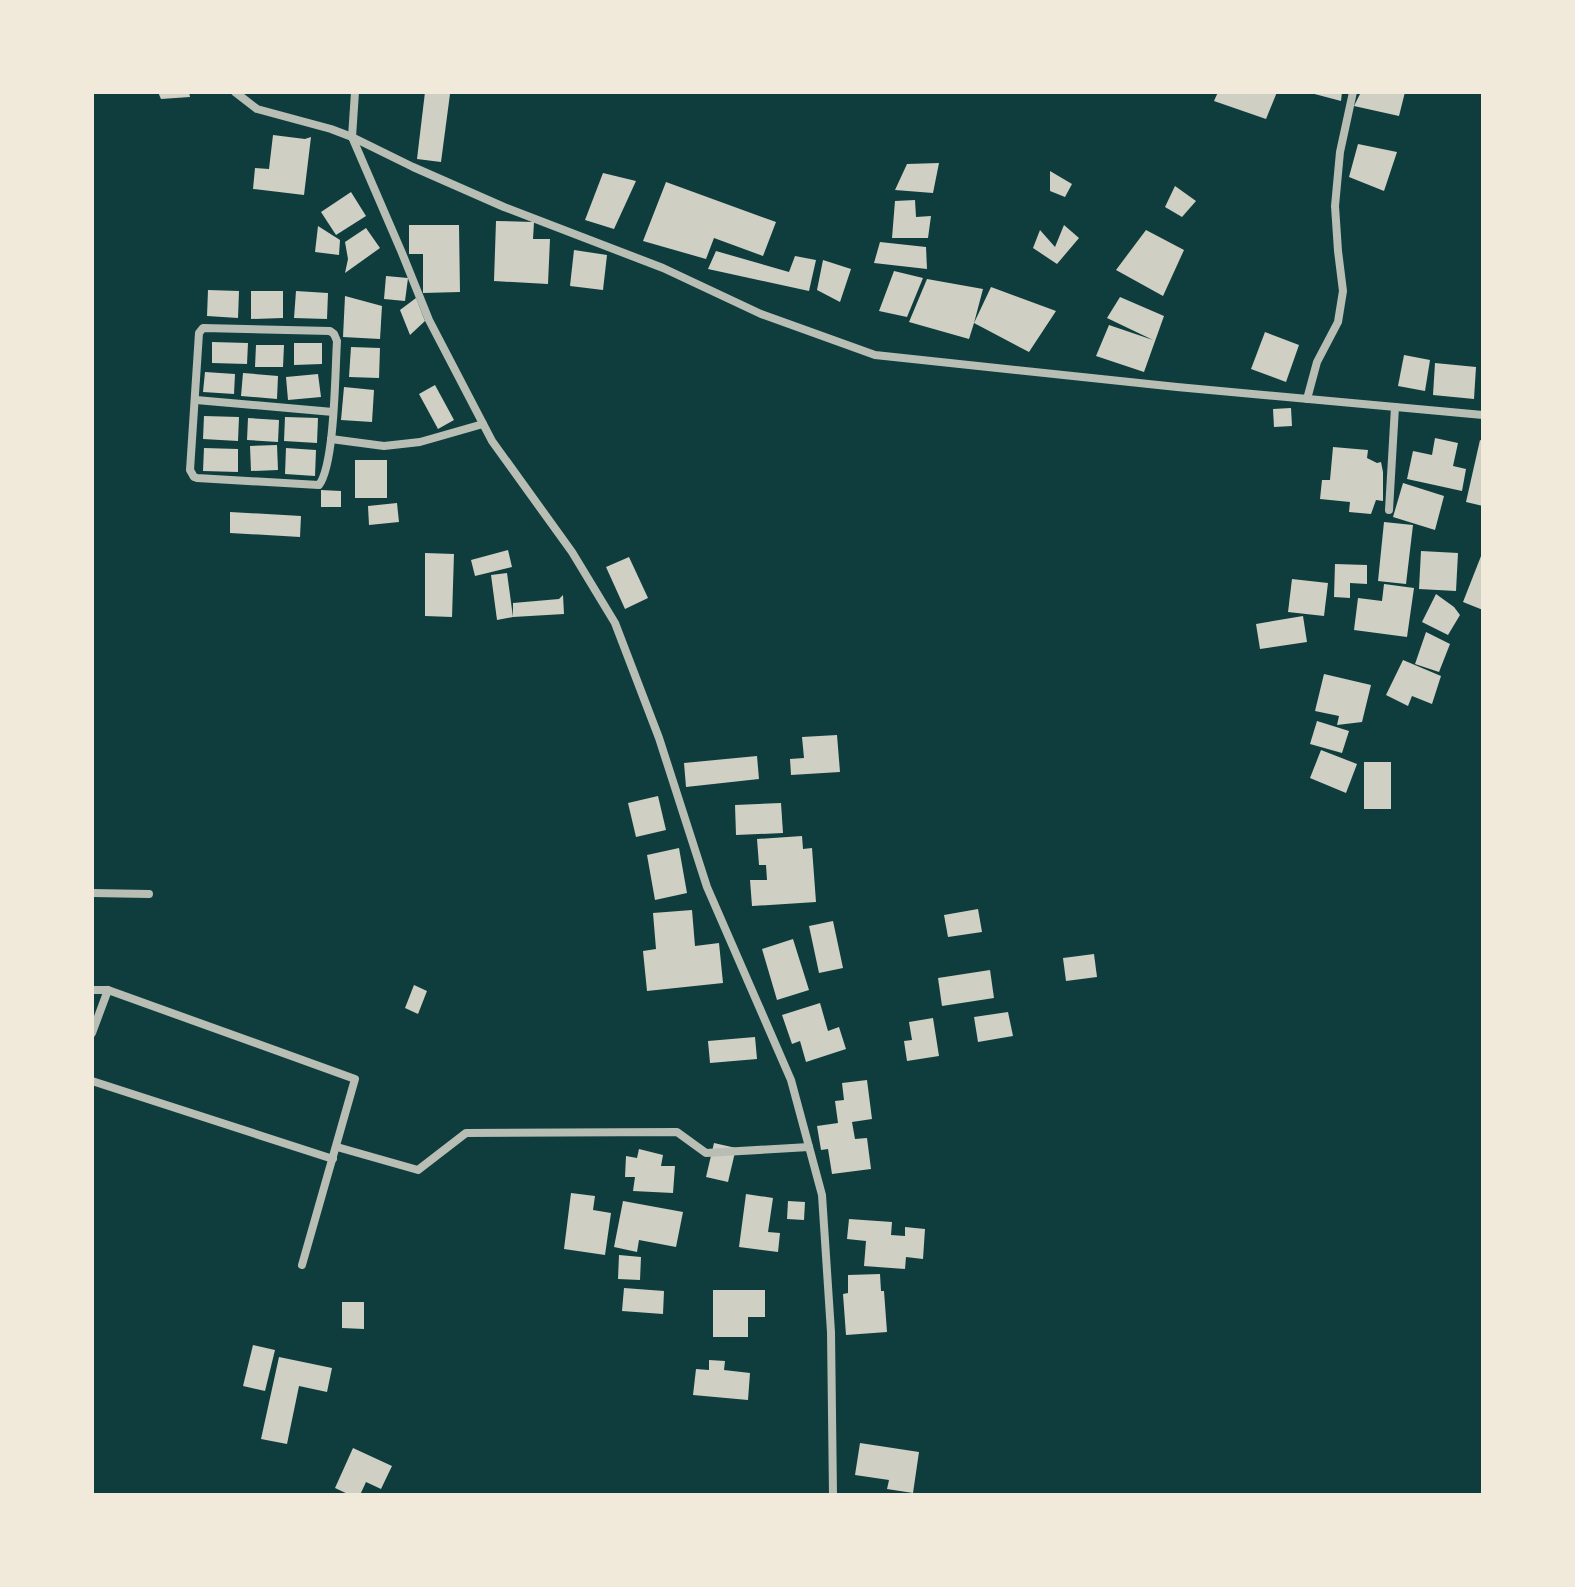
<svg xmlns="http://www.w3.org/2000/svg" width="1575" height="1587" font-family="'Nunito Sans',sans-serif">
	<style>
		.building { fill: #cfcfc3 }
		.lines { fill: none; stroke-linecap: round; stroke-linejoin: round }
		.minor { stroke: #b8beb3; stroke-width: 8 }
	</style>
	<rect width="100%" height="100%" fill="#0f3d3e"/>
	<g class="building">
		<path d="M158 92H189L190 97 161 99Z"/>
		<path d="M425 92 450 94 441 162 417 159Z"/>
		<path d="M1218 92H1277L1266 119 1214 101Z"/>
		<path d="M1307 92H1342L1341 101Z"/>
		<path d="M1361 92H1405L1399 116 1354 106Z"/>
		<path d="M273 135 305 139 311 137 304 195 253 189 255 168 269 169Z"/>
		<path d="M1358 144 1397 152 1384 191 1349 177Z"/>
		<path d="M939 163 933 193 895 190 907 164Z"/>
		<path d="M1050 171 1072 184 1065 197 1050 191Z"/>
		<path d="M603 173 636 181 614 229 585 220Z"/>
		<path d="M666 182 776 222 763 256 714 238 706 259 643 241Z"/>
		<path d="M1175 186 1196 201 1182 217 1165 207Z"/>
		<path d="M351 192 366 216 336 235 321 212Z"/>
		<path d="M915 200 916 217 931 216 928 238H892L895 201Z"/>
		<path d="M496 221 534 222 533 239H550L548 284 494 281Z"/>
		<path d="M409 225H459L460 292 423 293V254H409Z"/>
		<path d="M1064 225 1079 238 1057 264 1033 248 1040 230 1055 247Z"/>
		<path d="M318 226 340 240 339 255 315 252Z"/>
		<path d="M366 228 380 248 345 273 348 259 345 242Z"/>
		<path d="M1146 230 1184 250 1163 296 1116 270Z"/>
		<path d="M880 242 926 247 927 269 874 263Z"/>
		<path d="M574 250 607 255 603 290 570 286Z"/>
		<path d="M716 251 789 272 795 256 816 260 809 291 708 269Z"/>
		<path d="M823 260 851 269 840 302 817 290Z"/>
		<path d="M894 271 923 278 907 317 879 311Z"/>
		<path d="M386 276 408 278 405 301 384 299Z"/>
		<path d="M927 279 983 289 974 323 991 287 1056 311 1029 352 974 323 969 339 909 322Z"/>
		<path d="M208 290 239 291 238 318 207 316Z"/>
		<path d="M251 291H283V318L251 319Z"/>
		<path d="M296 291 328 293 327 319 294 318Z"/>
		<path d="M345 296 382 306 380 339 343 337Z"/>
		<path d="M1120 297 1164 316 1144 372 1096 356 1109 325 1153 340 1107 318Z"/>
		<path d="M416 298 425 321 410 335 400 310Z"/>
		<path d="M1265 332 1299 345 1286 382 1251 369Z"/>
		<path d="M212 342 248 343 247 364 212 363Z"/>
		<path d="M294 343H322V364L294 365Z"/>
		<path d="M256 345H284L283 367H255Z"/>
		<path d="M351 347 380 348 379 378 349 377Z"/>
		<path d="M1404 355 1430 360 1425 391 1398 386Z"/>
		<path d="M1435 363 1476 367 1474 399 1433 395Z"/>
		<path d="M205 372 235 374 234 394 203 392Z"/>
		<path d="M243 373 278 376 277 399 241 396Z"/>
		<path d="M318 374 321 397 288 400 286 377Z"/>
		<path d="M435 385 454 420 438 429 419 394Z"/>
		<path d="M344 387 374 390 372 422 341 420Z"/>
		<path d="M1291 408 1292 426 1274 427 1273 409Z"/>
		<path d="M204 416 239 417 238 441 203 439Z"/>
		<path d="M285 417 318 418 317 443 284 441Z"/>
		<path d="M248 418 279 420 278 442 247 440Z"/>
		<path d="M1435 438 1458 443 1453 466 1466 469 1462 491 1407 479 1413 451 1432 455Z"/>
		<path d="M1480 440 1483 441V506L1466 502Z"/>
		<path d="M277 445 278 470 251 471 250 446Z"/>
		<path d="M1333 447 1368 450 1367 458 1377 463 1381 462 1383 472V501L1376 500 1371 514 1349 512 1350 502 1320 499 1322 480H1330Z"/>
		<path d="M204 448 238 449V472L203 471Z"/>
		<path d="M286 448 316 450 315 476 285 474Z"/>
		<rect x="355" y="460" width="32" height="38"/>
		<path d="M1403 483 1444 496 1435 530 1393 517Z"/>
		<path d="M321 490 341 491V507H321Z"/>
		<path d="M397 503 399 522 369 525 368 506Z"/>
		<path d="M230 512 301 516 300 537 230 533Z"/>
		<path d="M1384 522 1413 525 1406 584 1378 581Z"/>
		<path d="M508 550 512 567 475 576 471 560Z"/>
		<path d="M1421 551 1458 553 1456 591 1419 589Z"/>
		<path d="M1483 551V610L1463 602Z"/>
		<path d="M425 553 454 554 452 617 425 616Z"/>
		<path d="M629 557 648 598 625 609 606 567Z"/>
		<path d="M1335 564 1367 565V584L1350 583V598L1334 597Z"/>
		<path d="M507 573 513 617 497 620 491 575Z"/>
		<path d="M1292 579 1328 583 1324 616 1288 612Z"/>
		<path d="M1384 584 1414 588 1407 637 1354 630 1358 598 1382 601Z"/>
		<path d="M1436 594 1454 607 1460 615 1448 635 1422 622Z"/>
		<path d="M563 595 564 614 513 617V603L559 599Z"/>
		<path d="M1303 616 1307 642 1260 649 1256 624Z"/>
		<path d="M1426 632 1450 644 1439 672 1415 664Z"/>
		<path d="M1403 660 1441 676 1432 704 1412 696 1408 706 1386 695Z"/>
		<path d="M1324 674 1371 685 1362 722 1337 725 1339 716 1315 711Z"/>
		<path d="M1317 721 1349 731 1342 753 1310 744Z"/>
		<path d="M837 735 840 772 791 775 790 759 804 758 802 737Z"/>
		<path d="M1321 750 1357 764 1346 793 1310 778Z"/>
		<path d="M757 756 759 779 686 787 684 763Z"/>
		<rect x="1364" y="762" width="27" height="47"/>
		<path d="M658 796 666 830 636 837 628 803Z"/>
		<path d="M781 803 783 833 736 835 735 805Z"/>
		<path d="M802 836 803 849 812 848 816 902 752 906 750 880H767L766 865H759L757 839Z"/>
		<path d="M679 848 687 893 655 900 647 855Z"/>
		<path d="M978 909 982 932 948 937 944 915Z"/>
		<path d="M692 910 695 946 719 943 723 983 647 991 643 951 656 949 653 913Z"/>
		<path d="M833 921 843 968 819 973 809 926Z"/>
		<path d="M793 939 809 990 777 1000 762 949Z"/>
		<path d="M1094 954 1097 977 1066 981 1063 958Z"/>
		<path d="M990 970 994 998 942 1006 938 978Z"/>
		<path d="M414 985 427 991 418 1014 405 1008Z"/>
		<path d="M820 1003 828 1031 839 1027 846 1049 806 1062 800 1041 792 1044 782 1015Z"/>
		<path d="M1008 1012 1013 1036 978 1042 974 1017Z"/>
		<path d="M933 1018 939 1056 907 1061 904 1041 912 1040 909 1022Z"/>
		<path d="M755 1037 757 1059 710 1063 708 1041Z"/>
		<path d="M867 1080 872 1119 852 1122 855 1139 867 1138 871 1169 832 1174 828 1149 821 1150 817 1126 838 1123 835 1101 844 1100 842 1083Z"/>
		<path d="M714 1143 736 1148 728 1182 706 1177Z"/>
		<path d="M639 1149 663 1155 661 1166H675L673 1193 633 1191 635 1177H625L626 1156 637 1158Z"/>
		<path d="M571 1193 595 1196 593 1210 611 1213 605 1255 564 1249Z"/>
		<path d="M746 1194 773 1198 768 1232 780 1233 778 1252 739 1247Z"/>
		<path d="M623 1201 683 1212 676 1247 639 1240 637 1252 614 1247Z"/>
		<path d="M788 1201 805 1202 804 1220 787 1219Z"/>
		<path d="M849 1219 892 1222 891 1235 905 1236V1227L925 1229 923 1259 906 1257 905 1269 864 1266 866 1241 847 1239Z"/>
		<path d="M619 1255 641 1257 640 1280 618 1279Z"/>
		<path d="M880 1274 881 1291H884L887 1332 846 1335 843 1294 848 1293V1275Z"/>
		<path d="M624 1288 664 1291 663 1314 622 1311Z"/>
		<path d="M713 1290H765V1317H748V1337H713Z"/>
		<path d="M342 1302H364V1329L342 1328Z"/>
		<path d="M253 1345 275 1350 265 1391 243 1386Z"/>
		<path d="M279 1357 332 1368 327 1392 299 1386 287 1444 261 1439Z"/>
		<path d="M709 1360 725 1361 724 1370 750 1373 748 1400 693 1395 696 1369 709 1370Z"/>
		<path d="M860 1443 919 1452 913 1493 887 1489 889 1480 855 1475Z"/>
		<path d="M353 1448 392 1466 381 1489 366 1482 360 1495H350L335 1488Z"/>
	</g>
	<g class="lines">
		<g class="minor">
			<path d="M235 92 257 109 331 129 352 137 413 167 504 207 663 268 761 314 875 355 1177 387 1483 415"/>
			<path d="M355 92 352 137 402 253 429 320 492 441 572 552 615 623 659 738 707 887 791 1080 822 1195 831 1332 833 1495"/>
			<path d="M203 328 330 331 334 334 337 341C335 371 335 464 319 485L197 478 194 477 190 470 199 333Z"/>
			<path d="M1307 399 1317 362 1338 322 1343 291 1338 251 1335 206 1340 152 1353 92"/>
			<path d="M196 400 333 412"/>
			<path d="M331 439 384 446 420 442 483 424"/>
			<path d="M1389 510 1395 407"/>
			<path d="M92 893 149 894"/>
			<path d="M92 990H108L355 1079 302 1265"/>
			<path d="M92 1033 108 990"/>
			<path d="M92 1081 333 1159"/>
			<path d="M337 1147 418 1170 466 1133 677 1132 706 1153 809 1147"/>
		</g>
	</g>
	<rect width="1575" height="1587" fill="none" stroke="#f1e9da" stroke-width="188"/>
</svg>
